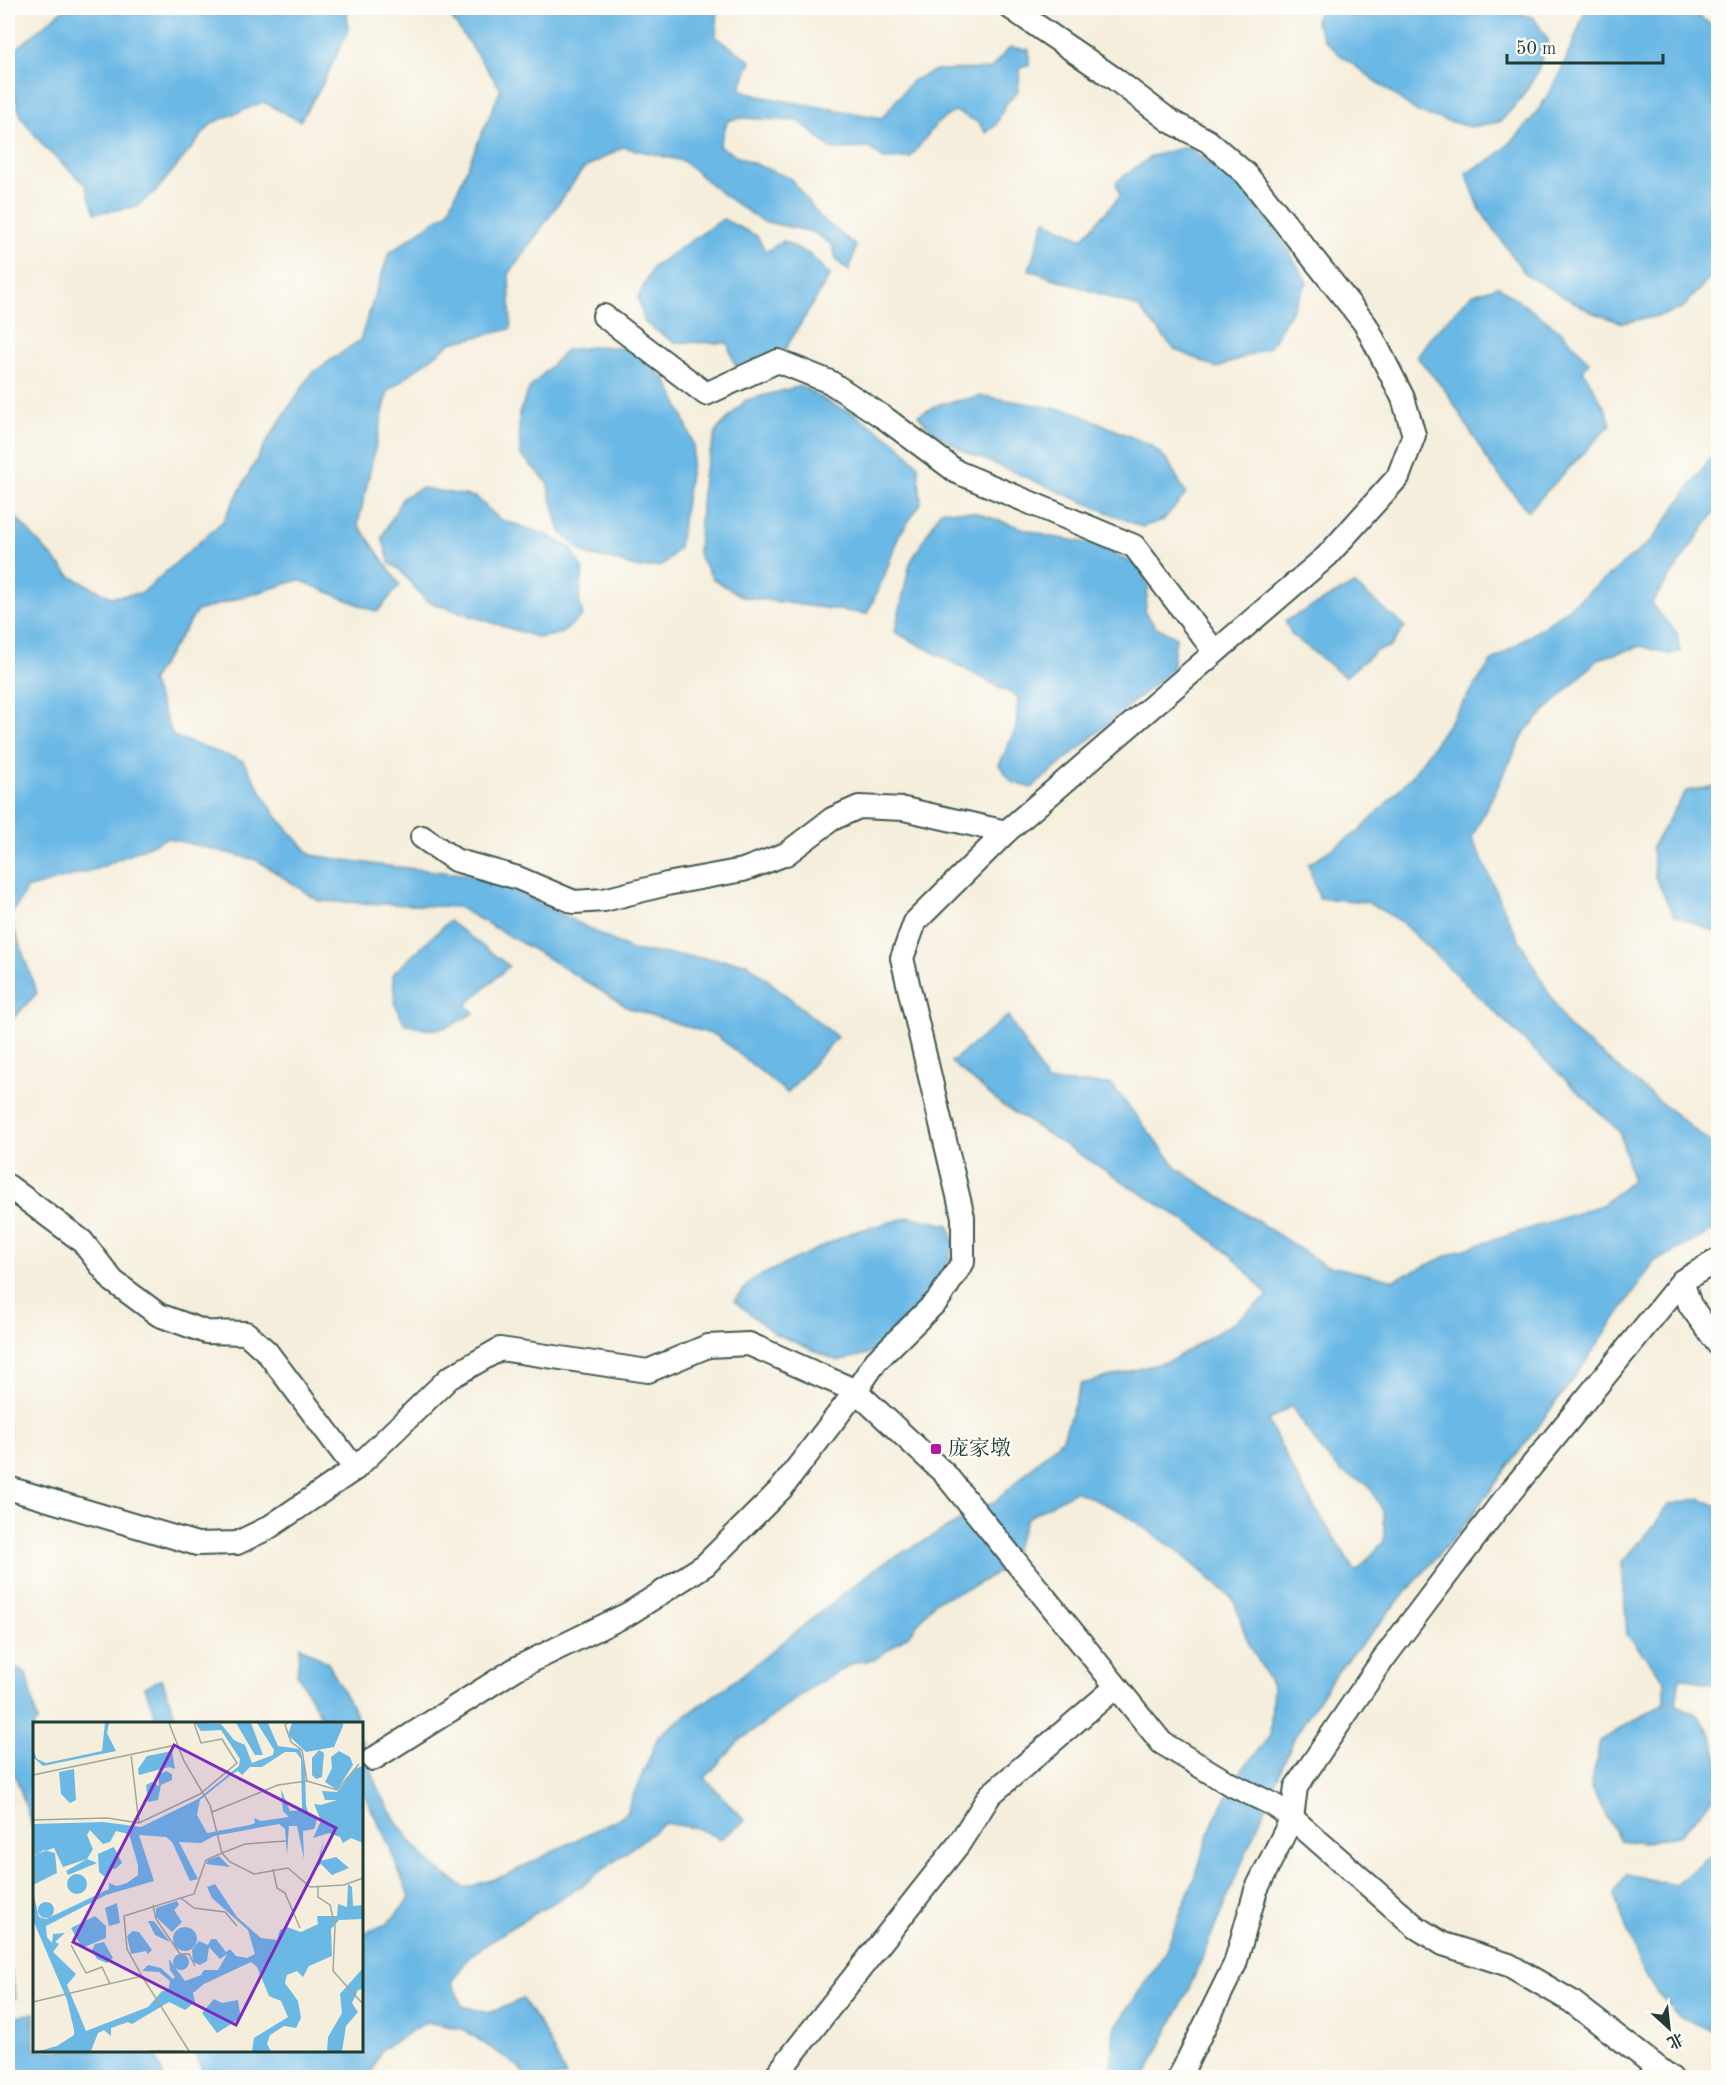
<svg xmlns="http://www.w3.org/2000/svg" width="1726" height="2085" font-family="'Old Standard TT','Noto Serif SC',serif">
	<style>
		.water { fill: #6bb8e5; stroke: #457a8c; stroke-width: 1.5; fill-rule: evenodd }
		.lines { fill: none; stroke-linecap: round; stroke-linejoin: round }
		.minor-casing { stroke: #3f584d; stroke-width: 26 }
		.minor { stroke: #fff; stroke-width: 22 }
		.poi-dot { fill: #b5179e; stroke: #fdfcf7; stroke-width: 2 }
		.labels { text-anchor: middle; dominant-baseline: central; stroke-width: 4.5; stroke-linejoin: round; paint-order: stroke }
		.poi-label { font-size: 21px; fill: #1f3d34; stroke: #fdfcf7; text-anchor: start }
		.inset-road { fill: none; stroke: #9fa799; stroke-width: 1.5 }
		.view { fill: #7b2cbf; fill-opacity: 0.15; stroke: #7b2cbf; stroke-width: 3 }
		.inset-edge { fill: none; stroke: #1f3d34; stroke-width: 3 }
	</style>
	<rect width="100%" height="100%" fill="#fdfcf7"/>
	<filter id="ink" filterUnits="userSpaceOnUse"><feTurbulence type="fractalNoise" baseFrequency=".0167" numOctaves="2"/><feDisplacementMap in="SourceGraphic" scale="12" xChannelSelector="R" yChannelSelector="G"/><feConvolveMatrix kernelMatrix="1 2 1 2 8 2 1 2 1" color-interpolation-filters="sRGB"/></filter>
	<filter id="wash" filterUnits="userSpaceOnUse"><feTurbulence type="fractalNoise" baseFrequency=".008" numOctaves="4" result="noise"/><feDisplacementMap in="SourceGraphic" scale="24" xChannelSelector="R" yChannelSelector="G"/><feGaussianBlur stdDeviation="1.35" result="paint"/><feColorMatrix in="noise" values="0 0 0 0 0 0 0 0 0 0 0 0 0 0 0 0 0 1.4 0 .05"/><feComposite in="paint" operator="in"/></filter>
	<g filter="url(#wash)">
		<rect width="100%" height="100%" fill="#f5eedc"/>
		<g class="water">
			<path d="M65 8H347L348 31 322 85 300 121 263 102 212 123 157 190 136 207 95 213 85 184 46 149 21 117 8 73V56Z"/>
			<path d="M451 8H718L716 37 751 61 740 89 758 96 882 118 912 81 936 70 990 69 1010 47 1029 50V65L1021 66 1018 91 1005 105 996 125 986 133 978 122 955 111 937 123 910 158 884 159 869 148 832 149 799 121 743 118 728 120 719 146 740 158 790 178 820 217 856 246 849 271 837 261 832 245 813 232 762 221 725 196 683 161 623 147 583 169 509 274 511 329 451 343 388 391 358 524 400 585 377 612 299 580 197 611 151 681 173 736 243 761 276 816 311 855 379 865 489 877 631 950 747 963 837 1037 787 1093 717 1036 629 1008 546 957 458 907 319 901 257 860 167 838 99 868 26 889 10 918 37 993 8 1024V509L70 576 111 597 142 593 223 521 267 441 311 374 360 340 389 253 448 212 501 89 448 13Z"/>
			<path d="M1320 8H1507L1534 18 1548 40 1537 73 1520 100 1500 122 1470 127 1419 113 1339 54 1324 39 1315 21Z"/>
			<path d="M1586 8H1686L1718 29V269L1682 309 1658 316 1622 323 1591 312 1526 275 1480 210 1466 173C1476 167 1489 162 1498 154 1544 117 1567 62 1586 8Z"/>
			<path d="M1189 146 1207 163 1214 162 1257 203 1283 241 1307 283 1270 347 1217 368 1174 349 1138 307 1029 270 1045 220 1082 239 1120 196 1116 182 1152 156Z"/>
			<path d="M723 219 757 236 766 252 783 241 809 254 830 275 778 361 737 370 727 343 674 342 645 323 638 298 653 267Z"/>
			<path d="M1498 286 1562 332 1589 362 1583 370 1606 410 1611 424 1528 511 1491 466 1448 394 1417 357 1430 338 1471 295Z"/>
			<path d="M597 346 632 349 666 380 683 416 694 446 679 548 662 566 639 568 612 560 585 554 560 532 547 482 520 454 519 414 529 389 566 350Z"/>
			<path d="M801 386 833 405 853 413 898 444 918 465 921 503 899 535 884 577 867 614 743 597 713 579 698 554 703 476 717 430 746 400Z"/>
			<path d="M983 396 1072 411 1152 446 1168 461 1186 494 1163 520 1142 527 962 450 933 432 918 415 940 404Z"/>
			<path d="M1718 447V507L1651 604 1677 633 1680 652 1669 654 1641 646 1598 659 1526 730 1472 837 1511 925 1568 1027 1718 1149V1228L1654 1262 1582 1367 1466 1523 1333 1677 1295 1736 1189 1989 1145 2077H1110L1114 2029 1164 1955 1198 1868 1213 1822 1241 1771 1270 1736 1273 1688 1246 1638 1234 1600 1178 1551 1118 1510 1075 1491 1027 1518 1008 1566 972 1587 935 1601 910 1634 874 1660 855 1662 815 1685 738 1742 705 1778 745 1821 720 1839 697 1828 665 1823 582 1886 512 1927 470 1956 452 1981 462 2006 489 2013 523 1999 545 2033 566 2077H525L519 2067 463 2029 426 2022 381 2050 370 2077H205L194 2051 362 2050V1934L387 1924 410 1899 388 1843 362 1790V1739C371 1782 396 1829 428 1860 438 1871 453 1879 465 1888L507 1875 625 1815 659 1735 738 1678 877 1567 997 1500 1063 1438 1081 1384 1172 1360 1233 1323 1268 1296 1235 1259 1196 1228 1002 1105 951 1062 1008 1016 1047 1082 1111 1084 1178 1169 1324 1265 1394 1280 1456 1252 1602 1205 1632 1180 1620 1132 1399 920 1367 902 1319 898 1308 864 1360 831 1412 776 1491 662 1559 616 1652 540ZM1291 1406 1320 1449 1341 1472 1369 1485 1384 1514V1541L1356 1572 1304 1491 1268 1421Z"/>
			<path d="M421 488 476 497 499 519 547 535 572 549 583 571 579 601 583 615 562 633 539 638 426 601 399 569 390 564 382 537 403 497Z"/>
			<path d="M941 510 973 512 1047 536 1094 544 1140 567 1148 586 1145 613 1156 627 1176 637 1172 669 1032 788 1012 782 999 765 1016 728 1018 697 895 632 910 563Z"/>
			<path d="M1354 584 1405 627 1390 647 1377 650 1345 677 1292 635 1285 621Z"/>
			<path d="M1718 786V933L1674 915 1655 877 1652 847 1686 791Z"/>
			<path d="M449 921 509 966 466 1005 474 1013C443 1030 438 1035 404 1023L395 1004 393 974Z"/>
			<path d="M910 1217 949 1225 954 1243 947 1267 926 1298 872 1353 838 1361 774 1333 734 1301 753 1279 853 1232Z"/>
			<path d="M1701 1498 1718 1507V1686L1680 1677 1676 1705C1683 1709 1696 1712 1701 1719 1717 1739 1724 1771 1716 1796L1680 1834 1643 1843 1620 1840 1591 1788 1600 1741 1665 1702V1680L1627 1635 1622 1562 1654 1526 1668 1505Z"/>
			<path d="M300 1646 328 1663 356 1715 358 1723H325L297 1674Z"/>
			<path d="M8 1662 26 1674 37 1720V1723L34 1724V1833L18 1783 8 1761Z"/>
			<path d="M162 1679 176 1719 177 1723H158L145 1687Z"/>
			<path d="M1718 1849V2030L1715 2032 1678 2016 1645 1977 1614 1895 1627 1874 1675 1885Z"/>
			<path d="M8 1957 16 1998 8 2000Z"/>
			<path d="M34 2013V2050L155 2051 163 2077H8V2019Z"/>
		</g>
	</g>
	<g filter="url(#ink)">
		<g class="lines">
			<g class="minor-casing">
				<g id="minor">
					<path d="M1011 8 1115 79 1170 121 1208 141 1246 174 1366 325 1403 398 1414 435 1398 477 1327 556 1006 832 915 922 902 958 963 1217V1262L938 1300 876 1361 856 1391 945 1474 1162 1743 1228 1783 1274 1805 1292 1818 1416 1927 1443 1944 1509 1965 1571 2001 1671 2078"/>
					<path d="M604 316 706 394 778 361 830 382 886 419 957 472 1134 546 1215 652"/>
					<path d="M422 837 455 860 518 878 574 902 604 900 667 884 743 870 786 854 832 819 859 807 904 809 1006 832"/>
					<path d="M8 1186 82 1241 113 1281 159 1315 206 1332 246 1333 267 1352 355 1469"/>
					<path d="M1682 1281 1690 1305 1718 1344"/>
					<path d="M8 1488 197 1544 237 1543 268 1528 355 1469 449 1378 500 1349 648 1371 708 1346 749 1344 856 1391 781 1489 705 1565 628 1614 517 1668 373 1759"/>
					<path d="M774 2078 958 1845 990 1795 1116 1687"/>
					<path d="M1179 2078 1235 1964 1256 1890 1292 1818 1296 1787 1384 1658 1499 1506 1682 1281 1718 1260"/>
				</g>
			</g>
			<use href="#minor" class="minor"/>
		</g>
	</g>
	<rect class="poi-dot" x="930" y="1443" width="12" height="12" rx="3"/>
	<g class="labels">
		<g class="poi-label">
			<text x="948" y="1449">庞家墩</text>
		</g>
	</g>
	<g transform="translate(33 1722)">
		<rect width="330" height="330" fill="#f5eedc"/>
		<path d="M72 1H76L74 11 83 29 10 44 0 35V28L4 37 13 41 69 29ZM162 1 188 2 201 18 212 23 219 41 240 33 241 28 224 1H235L245 24 267 27 272 47 273 83 275 90 284 95 283 102 281 107 270 109 271 137 264 104H256L254 133 252 107 246 102 181 114 168 121 146 120 165 157 157 159 139 120 133 115 106 113 121 159 73 173 13 204 14 215 19 221 20 212 32 211 22 220 26 222 20 230 43 252 34 263 53 309 115 285 129 269H135L137 259 126 250 109 249 115 243 128 246 140 257 142 255 137 248 136 237 152 259 168 253 171 248H185L194 232 187 237 176 225 174 239 167 243 160 240 159 228 166 219 175 223 178 217H183L193 230 197 227 203 234 214 236 222 232 215 208 179 176 174 165 182 162 204 195 228 216 244 218 247 208 254 205 268 210 285 202 284 194H304L305 182 314 185 315 162 319 165 320 184 330 183V197L306 198 298 207 299 234 276 244 270 255 264 249 254 253 252 261 265 279 268 296 263 306 251 304 237 313 234 322 238 329H219L221 316 255 295 248 279 236 274 224 245 218 240 171 262 160 271 162 280 152 288 136 280 99 302 95 300 78 306V314L71 308 65 311 58 329H6L24 324 41 313V308L34 278 0 198V170L6 195 13 197 76 167V161L84 164 94 161 105 153V143L96 112 83 109 77 120 70 122 57 108 54 113 60 127 54 137 64 141 35 153 33 149 54 137 30 145 21 126 0 133V102L70 100 108 105 165 77 206 44 207 37 188 8 168 9ZM252 30H263L268 37 269 88 257 89 248 67 250 89 256 95 228 99 221 96 222 101 217 103 174 111 164 93 167 78 199 52 205 49 209 53 217 45H229ZM203 1H218L230 33H222ZM259 1H310V4L301 25 273 30 255 13ZM286 28 291 31 289 55 283 57 279 53V36ZM139 29 142 47 136 45 106 53 105 47 114 34ZM306 29 317 35 320 43 304 68 292 60 299 46 298 35ZM330 44V121L318 116 310 121 307 115 296 111 280 116 288 99 281 82 288 83 304 78H292L289 69 304 70 322 47ZM41 47 43 78 37 81 28 72 26 50ZM133 49 139 52V58L128 63 125 78 115 80 113 63 119 60 126 64V53ZM291 118 287 139 303 135 316 146 299 153 288 142 283 146ZM81 125 89 141 82 147 77 146 72 155 66 150 65 132ZM11 128 22 131 24 151 0 163V134ZM186 134 197 145 173 142 175 138ZM34 162a10 10 0 1 1 20 0a10 10 0 1 1-20 0ZM144 179 146 183 141 188 149 200 139 210 123 195V186ZM5 188a8 8 0 1 1 16 0a8 8 0 1 1-16 0ZM84 181 87 201 76 204 72 186ZM62 194 73 204V216L49 226 38 206ZM115 199H121L137 220 122 213ZM140 217a12 12 0 1 1 24 0a12 12 0 1 1-24 0ZM100 209 106 210 119 228 115 232 113 229 98 232 94 214ZM71 220 80 236 74 241 64 237 59 228 62 222ZM140 240a8 8 0 1 1 16 0a8 8 0 1 1-16 0ZM330 246V267L325 268 319 281 325 290 313 304 309 329H294L295 315 309 291 307 272ZM181 277 189 281 205 278 207 291 206 297 184 311 169 291Z" fill="#6bb8e5" fill-rule="evenodd"/>
		<path class="inset-road" d="M255 1 252 3 258 20 269 28 274 59M98 32 106 101M0 53 143 23M179 90 245 63 274 59 304 68 326 42M0 98 74 96 106 101 167 72 204 41 189 17 168 21 161 1M253 119 212 122 189 131 197 140 221 152 255 146 277 165 311 163 330 156M240 147 244 166 252 171 267 206M285 165V175L297 183 302 204 300 249 330 282M148 176 161 186 192 190 204 204M120 183 123 197 147 232H156L162 244M38 223 53 251 69 245 77 262M109 254 94 227 91 194 161 172 173 138 189 131 177 83 151 39 136 1M0 280 109 254 156 329M116 329H150"/>
		<path class="view" d="M141 23 303 106 203 303 40 220Z"/>
		<rect width="330" height="330" class="inset-edge"/>
	</g>
	<rect width="1726" height="2085" fill="none" stroke="#fdfcf7" stroke-width="30"/>
	<g transform="translate(1669 2028) rotate(153)" stroke="#fdfcf7" stroke-width="4.5" paint-order="stroke">
	<path d="M0-4.5L10 22L0 15L-10 22Z" fill="#1f3d34"/>
	<text y="-9" font-size="16" font-weight="bold" text-anchor="middle" fill="#1f3d34">北</text>
	</g>
	<path d="M1507 54v9h156v-9" fill="none" stroke="#1f3d34" stroke-width="3"/>
	<text x="1516" y="54" font-size="18" fill="#1f3d34" stroke="#fdfcf7" stroke-width="4.5" paint-order="stroke">50 m</text>
</svg>
